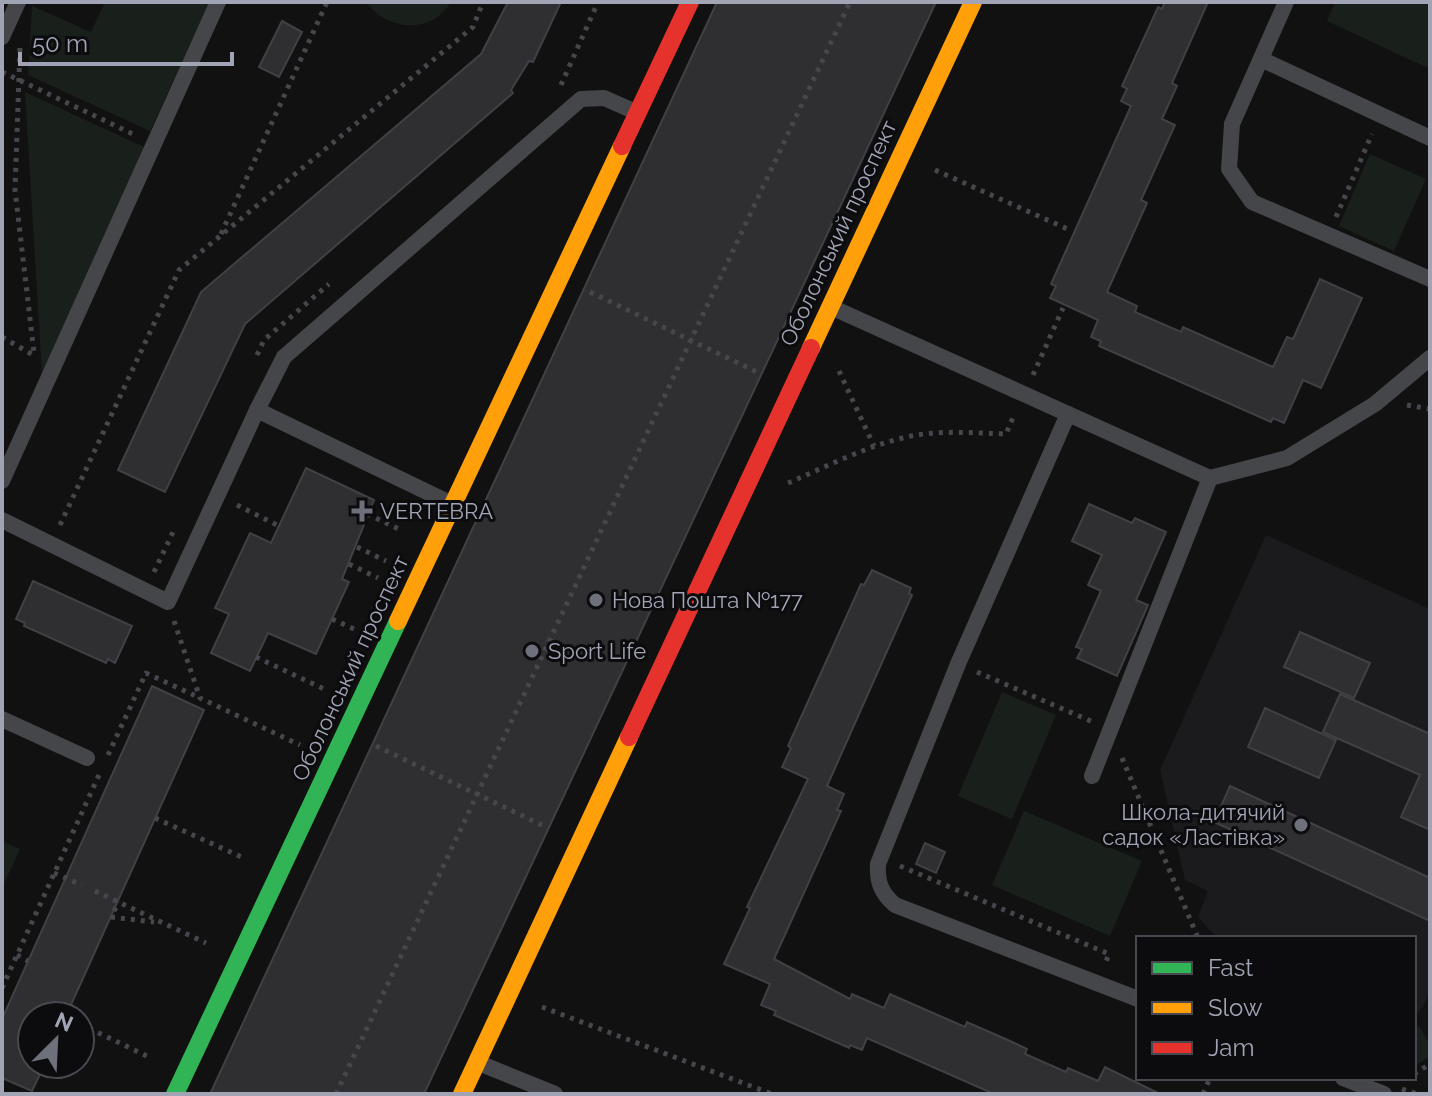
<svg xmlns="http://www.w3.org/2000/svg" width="1432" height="1096" font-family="Raleway,sans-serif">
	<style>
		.built { fill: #1b1b1d }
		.green { fill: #19201b }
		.building { fill: #2f2f31; stroke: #404045; stroke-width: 2 }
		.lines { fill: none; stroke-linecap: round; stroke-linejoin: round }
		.path { stroke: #46474c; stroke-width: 5; stroke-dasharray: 4 6; stroke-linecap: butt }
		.lane { stroke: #45464a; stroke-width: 16 }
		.fast { stroke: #30b455; stroke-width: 18 }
		.slow { stroke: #ff9f0a; stroke-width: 18 }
		.jam { stroke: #e5322d; stroke-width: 18 }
		.poi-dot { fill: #6e717b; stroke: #0c0b0d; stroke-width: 3 }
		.labels { text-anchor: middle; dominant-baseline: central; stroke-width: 6; stroke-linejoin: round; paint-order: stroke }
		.street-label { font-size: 22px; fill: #a0a4b4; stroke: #0c0b0d }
		.poi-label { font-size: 22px; fill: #a0a4b4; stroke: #0c0b0d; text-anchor: start }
	</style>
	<rect width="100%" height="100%" fill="#111"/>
	<path class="built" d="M1266 535 1430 609V993L1419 1012 1414 1013V938H1217L1198 917 1208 891 1185 880 1160 770Z"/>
	<g class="green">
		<path d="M105 2H210L150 131 28 75 32 6 91 32Z"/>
		<path d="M366 2H451C431 35 387 31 366 2Z"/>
		<path d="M1335 2H1430V69L1327 21Z"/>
		<path d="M25 92 144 147 42 374Z"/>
		<path d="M1370 154 1426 179 1394 251 1339 226Z"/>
		<path d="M1002 692 1056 715 1012 819 958 796Z"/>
		<path d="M1024 811 1142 861 1110 936 992 885Z"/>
		<path d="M2 841 20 849 2 888Z"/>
		<path d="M1414 1026 1420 1027 1430 1045V1057L1414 1066Z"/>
	</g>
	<g class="building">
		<path d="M508 2H561L533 62 529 61 511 90 513 93 245 324 165 492 118 470 201 292 481 54Z"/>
		<path d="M717 2H936L424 1094H210Z"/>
		<path d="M1165 2H1208L1172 83 1177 86 1162 119 1175 125 1141 200 1147 203 1107 292 1137 306 1135 312 1181 332 1183 327 1273 367 1287 337 1293 339 1320 279 1362 298 1321 388 1303 380 1284 423 1273 418 1271 422 1099 346 1101 341 1091 337 1098 320 1050 298 1056 286 1051 284 1131 106 1121 101 1127 89 1122 86 1158 7 1162 9Z"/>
		<path d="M282 21 302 32 279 77 259 67Z"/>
		<path d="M306 468 374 500 342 579 349 582 316 654 268 633 250 671 211 653 229 614 215 608 250 533 271 543Z"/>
		<path d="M1089 504 1132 523 1135 518 1166 532 1136 600 1148 605 1117 676 1077 658 1082 649 1076 647 1101 591 1088 585 1102 555 1072 541Z"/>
		<path d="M872 570 911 588 909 593 912 595 827 786 844 794 837 810 841 811 774 959 850 999 852 994 884 1008 890 994 965 1027 967 1022 1010 1041 1027 1049 1025 1054 1066 1072 1068 1068 1098 1081 1105 1067 1160 1094H994L867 1038 862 1050 850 1045 849 1048 774 1015 776 1011 761 1005 770 984 724 964 750 908 747 907 808 779 782 767 791 748 788 746 861 584 864 585Z"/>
		<path d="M33 581 132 626 115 663 108 659 106 663 24 626 25 623 16 619Z"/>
		<path d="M1300 632 1370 663 1354 698 1284 667Z"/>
		<path d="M152 686 204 710 66 1016H32V1064H45L32 1091 2 1078V1019Z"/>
		<path d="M1340 694 1430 734V830L1401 817 1420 775 1323 732Z"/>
		<path d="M1265 708 1336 740 1319 778 1248 747Z"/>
		<path d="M1230 786 1430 878V921L1214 822Z"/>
		<path d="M925 843 945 852 936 873 916 864Z"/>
	</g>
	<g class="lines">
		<g class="path">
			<path d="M20 48 15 190 34 353"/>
			<path d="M2 72 135 135"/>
			<path d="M561 85 598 2"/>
			<path d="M935 170 1070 230"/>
			<path d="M1336 217 1372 134"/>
			<path d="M221 234 327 2"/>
			<path d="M590 292 761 374"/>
			<path d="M2 337 35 356"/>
			<path d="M257 355 264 340 329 284"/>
			<path d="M839 371 874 446"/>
			<path d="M1033 375 1063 308"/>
			<path d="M1407 405 1430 409"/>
			<path d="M788 483C828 466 868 445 911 436 942 430 974 433 1006 434L1015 413"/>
			<path d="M237 505 279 526"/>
			<path d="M367 514 401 530"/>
			<path d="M60 525 179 270 473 27 483 2"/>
			<path d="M357 547 386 561"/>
			<path d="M349 564 378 578"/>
			<path d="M154 572 174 530"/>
			<path d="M332 619 354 629"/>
			<path d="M174 621 200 698 300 745"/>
			<path d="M256 657 326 690"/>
			<path d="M977 672 1093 722"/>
			<path d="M376 746 548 828"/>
			<path d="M108 755 146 673 200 698"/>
			<path d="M1122 758 1198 938"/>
			<path d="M155 818 246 859"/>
			<path d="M900 866 1109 954 1105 964"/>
			<path d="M54 873 82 885"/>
			<path d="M95 891 206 943"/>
			<path d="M114 911 119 902"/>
			<path d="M111 917 154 922"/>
			<path d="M17 955 28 961"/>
			<path d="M2 988 99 775"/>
			<path d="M542 1007 772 1094"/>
			<path d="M80 1024 151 1058"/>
			<path d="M1414 1074 1430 1064"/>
			<path d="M1402 1089 1417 1094"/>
			<path d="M336 1094 850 2"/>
			<path d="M1203 1094 1210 1078"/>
		</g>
		<g class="lane">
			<path d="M1286 2 1232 124 1229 169 1252 202 1430 279"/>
			<path d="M2 37 18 2"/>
			<path d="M1261 59 1430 138"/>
			<path d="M831 307 1210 478 1287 458 1375 404 1430 358"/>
			<path d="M257 410 284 357 581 99 604 98 636 112"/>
			<path d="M1068 414 958 664 878 864C877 882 881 893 895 905L1138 999"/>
			<path d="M2 481 218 2"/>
			<path d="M2 520 168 602 257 410 452 504"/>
			<path d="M2 719 87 758"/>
			<path d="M1092 776 1210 478"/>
			<path d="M479 1063 555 1094"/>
			<path d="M1343 1078 1384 1094"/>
		</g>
		<path class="fast" d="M175 1094 398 621"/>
		<g class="slow">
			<path d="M811 348 973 2"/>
			<path d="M398 621 622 146"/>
			<path d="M462 1094 629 737"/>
		</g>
		<g class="jam">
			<path d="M622 146 690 2"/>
			<path d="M629 737 811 348"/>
		</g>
	</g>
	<g class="poi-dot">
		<path d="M358 499h8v8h8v8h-8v8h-8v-8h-8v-8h8z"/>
		<circle cx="596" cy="600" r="8"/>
		<circle cx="532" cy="651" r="8"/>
		<circle cx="1301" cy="825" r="8"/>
	</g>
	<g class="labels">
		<g class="street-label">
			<text transform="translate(838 233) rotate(-65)">Оболонський проспект</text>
			<text transform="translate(350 668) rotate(-65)">Оболонський проспект</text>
		</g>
		<g class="poi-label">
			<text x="380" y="511">VERTEBRA</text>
			<text x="612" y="600">Нова Пошта №177</text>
			<text x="548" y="651">Sport Life</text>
			<text x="1285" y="812" text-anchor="end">Школа-дитячий<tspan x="1285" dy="25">садок «Ластівка»</tspan></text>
		</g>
	</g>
	<rect width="1432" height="1096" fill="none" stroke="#a0a4b4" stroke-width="8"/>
	<rect x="1136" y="936" width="280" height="144" fill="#0c0b0d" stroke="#474850" stroke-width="2"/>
	<rect x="1152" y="962" width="40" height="12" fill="#30b455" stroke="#474850" stroke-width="2"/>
	<text x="1208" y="976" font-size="24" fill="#a0a4b4">Fast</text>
	<rect x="1152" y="1002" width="40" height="12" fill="#ff9f0a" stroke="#474850" stroke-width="2"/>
	<text x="1208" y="1016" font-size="24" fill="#a0a4b4">Slow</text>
	<rect x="1152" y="1042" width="40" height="12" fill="#e5322d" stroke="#474850" stroke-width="2"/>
	<text x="1208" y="1056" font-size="24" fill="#a0a4b4">Jam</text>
	<g transform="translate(56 1040) rotate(24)"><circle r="38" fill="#0c0b0d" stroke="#474850" stroke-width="2"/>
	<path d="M0-6L14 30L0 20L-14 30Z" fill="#6e717b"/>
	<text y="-12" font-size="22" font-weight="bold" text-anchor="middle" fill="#a0a4b4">N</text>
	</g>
	<path d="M20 52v12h212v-12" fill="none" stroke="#a0a4b4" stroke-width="4"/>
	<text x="32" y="52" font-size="24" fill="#a0a4b4" stroke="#0c0b0d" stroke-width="6" paint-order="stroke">50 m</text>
</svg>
